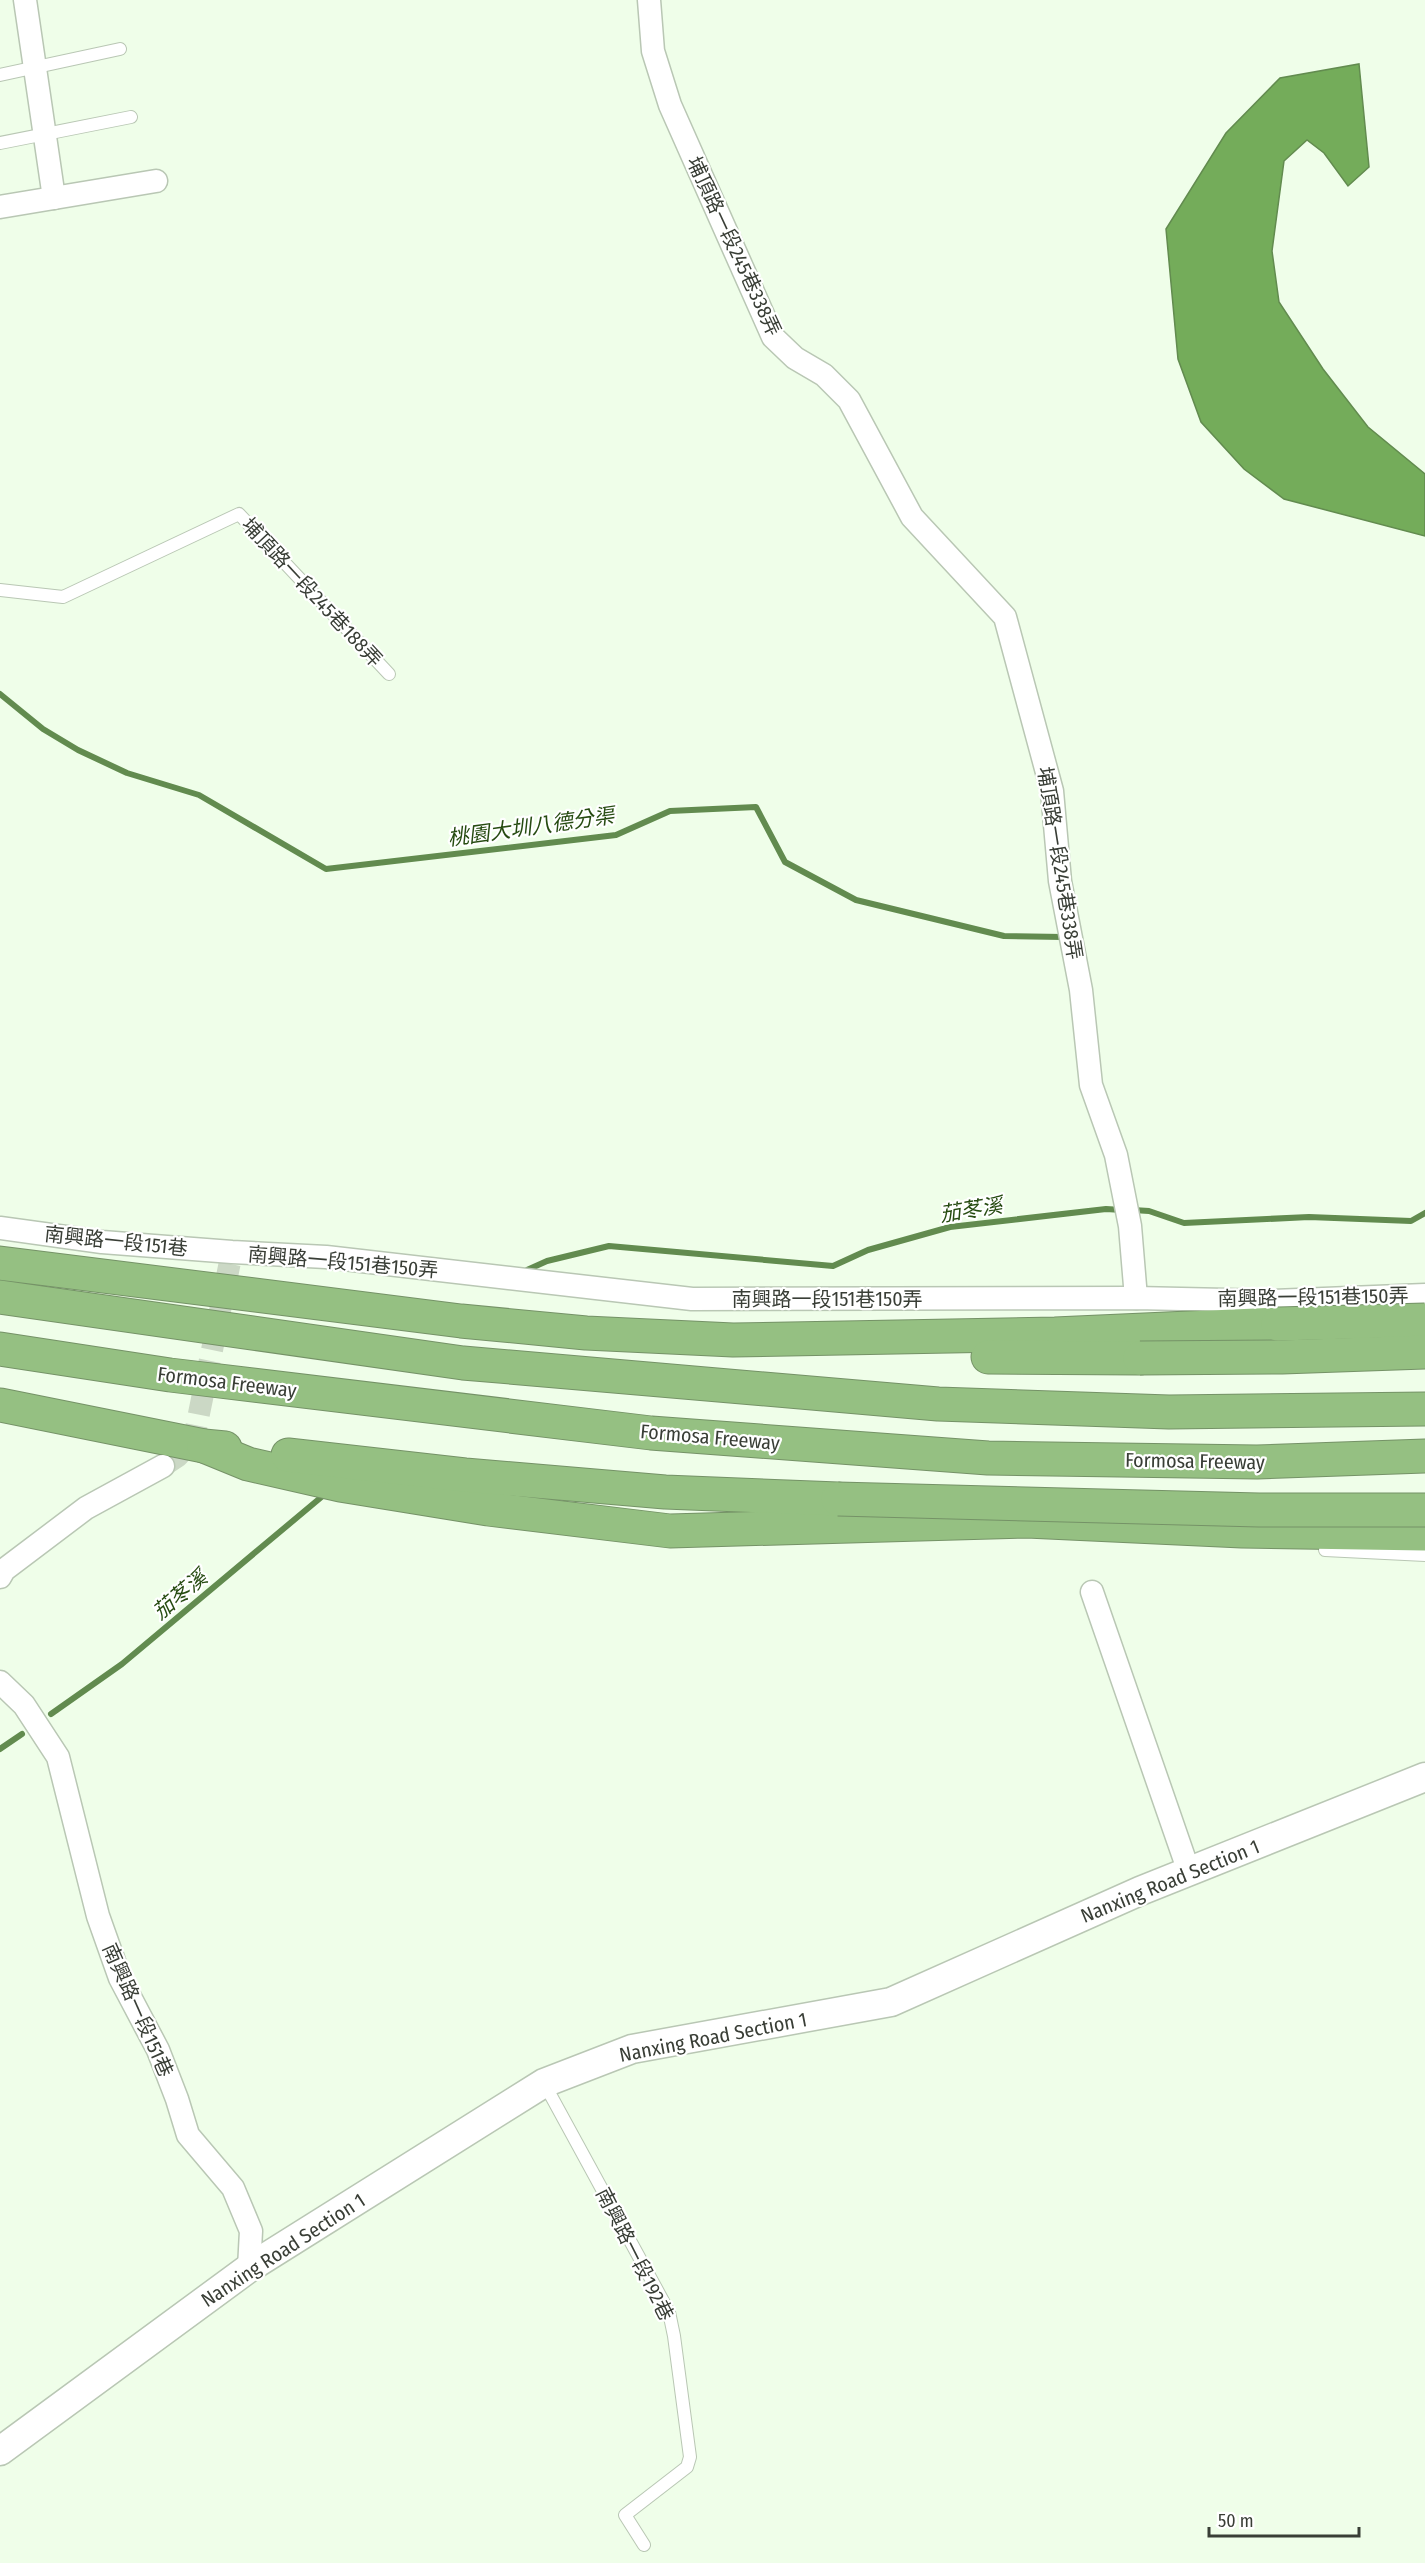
<svg xmlns="http://www.w3.org/2000/svg" width="1425" height="2563" font-family="'Fira Sans Condensed','Noto Sans TC',sans-serif">
	<style>
		.water { fill: #74ac5a; stroke: #628b4f; stroke-width: 1.5 }
		.lines { fill: none; stroke-linecap: round; stroke-linejoin: round }
		.stream { stroke: #628b4f; stroke-width: 6 }
		.minor-tunnel { stroke: #cbd8c5; stroke-width: 22; stroke-dasharray: 22 11; stroke-linecap: butt }
		.service-casing { stroke: #b9c7b4; stroke-width: 14 }
		.minor-casing { stroke: #b9c7b4; stroke-width: 25 }
		.tertiary-casing { stroke: #b9c7b4; stroke-width: 31 }
		.motorway-casing { stroke: #759267; stroke-width: 35 }
		.service { stroke: #fff; stroke-width: 12 }
		.minor { stroke: #fff; stroke-width: 22 }
		.tertiary { stroke: #fff; stroke-width: 28 }
		.motorway { stroke: #95c082; stroke-width: 33 }
		.motorway-bridge-casing { stroke: #759267; stroke-width: 35; stroke-linecap: butt }
		.motorway-bridge { stroke: #95c082; stroke-width: 33 }
		.labels { text-anchor: middle; dominant-baseline: central; stroke-width: 4.5; stroke-linejoin: round; paint-order: stroke }
		.street-label { font-size: 20px; fill: #393e36; stroke: #fff }
		.water-label { font-size: 21px; font-style: italic; fill: #264b11; stroke: #fff }
	</style>
	<rect width="100%" height="100%" fill="#effee9"/>
	<path class="water" d="M1359 64 1369 167 1348 186 1324 153 1307 140 1284 161 1272 251 1279 302 1323 369 1368 427 1425 474V536L1284 499 1244 469 1201 422 1178 359 1166 229 1226 133 1280 78Z"/>
	<g class="lines">
		<g class="stream">
			<path d="M0 694 43 729 78 750 127 773 199 795 326 869 616 835 670 811 756 807 785 862 856 900 1004 936 1063 937"/>
			<path d="M1133 1210 1149 1211 1184 1223 1309 1217 1411 1221 1425 1213"/>
			<path d="M527 1270 547 1261 609 1246 833 1266 868 1250 950 1227 1106 1209 1122 1210"/>
			<path d="M51 1714 122 1664 325 1494"/>
			<path d="M0 1749 22 1734"/>
		</g>
		<path class="minor-tunnel" d="M163 1466 178 1456 194 1438 232 1252"/>
		<g class="service-casing">
			<g id="service">
				<path d="M0 75 120 49"/>
				<path d="M0 143 131 117"/>
				<path d="M0 590 63 597 239 514 389 674"/>
				<path d="M1325 1550 1425 1555"/>
				<path d="M544 2083 669 2312 674 2336 690 2457 687 2467 625 2515 644 2545"/>
			</g>
		</g>
		<g class="minor-casing">
			<g id="minor">
				<path d="M25 0 54 198"/>
				<path d="M649 0 653 51 670 105 773 337 795 358 824 375 849 400 912 517 1005 617 1052 791 1060 881 1081 990 1091 1085 1116 1155 1130 1226 1136 1298"/>
				<path d="M0 207 156 181"/>
				<path d="M0 1228 102 1242 232 1252 326 1257 692 1299 1136 1298 1273 1301 1425 1295"/>
				<path d="M0 1577 4 1570 86 1508 163 1466"/>
				<path d="M1092 1592 1189 1872"/>
				<path d="M0 1682 24 1705 58 1757 98 1916 120 1978 158 2050 177 2099 188 2135 233 2188 251 2231 249 2268"/>
			</g>
		</g>
		<g class="tertiary-casing">
			<path id="tertiary" d="M0 2451 249 2268 544 2083 632 2049 891 2002 1140 1891 1425 1777"/>
		</g>
		<g class="motorway-casing">
			<g id="motorway">
				<path d="M0 1263 461 1321 586 1333 733 1340 1055 1334 1278 1324"/>
				<path d="M0 1297 463 1363 938 1404 1169 1412 1425 1409"/>
				<path d="M0 1349 170 1375 651 1433 988 1458 1257 1462 1425 1456"/>
				<path d="M988 1357 1140 1358"/>
				<path d="M0 1405 204 1446 225 1448"/>
				<path d="M204 1446 248 1464 340 1485 488 1509 670 1531 1027 1521 1242 1531 1425 1534"/>
				<path d="M288 1455 465 1475 665 1492 838 1499"/>
			</g>
		</g>
		<use href="#service" class="service"/>
		<use href="#minor" class="minor"/>
		<use href="#tertiary" class="tertiary"/>
		<use href="#motorway" class="motorway"/>
		<g class="motorway-bridge-casing">
			<g id="motorway-bridge">
				<path d="M1278 1324 1425 1320"/>
				<path d="M1140 1358 1282 1357 1425 1352"/>
				<path d="M838 1499 1259 1510H1425"/>
			</g>
		</g>
		<use href="#motorway-bridge" class="motorway-bridge"/>
	</g>
	<g class="labels">
		<g class="street-label">
			<text transform="translate(734 246) rotate(65)">埔頂路一段245巷338弄</text>
			<text transform="translate(312 592) rotate(47)">埔頂路一段245巷188弄</text>
			<text transform="translate(1060 863) rotate(81)">埔頂路一段245巷338弄</text>
			<text transform="translate(116 1241) rotate(6)">南興路一段151巷</text>
			<text transform="translate(343 1262) rotate(5)">南興路一段151巷150弄</text>
			<text transform="translate(1313 1297) rotate(-1)">南興路一段151巷150弄</text>
			<text x="827" y="1299">南興路一段151巷150弄</text>
			<text transform="translate(227 1382) rotate(7)">Formosa Freeway</text>
			<text transform="translate(710 1437) rotate(5)">Formosa Freeway</text>
			<text transform="translate(1195 1461) rotate(1)">Formosa Freeway</text>
			<text transform="translate(1170 1881) rotate(-22)">Nanxing Road Section 1</text>
			<text transform="translate(138 2010) rotate(66)">南興路一段151巷</text>
			<text transform="translate(713 2037) rotate(-11)">Nanxing Road Section 1</text>
			<text transform="translate(283 2250) rotate(-33)">Nanxing Road Section 1</text>
			<text transform="translate(635 2254) rotate(63)">南興路一段192巷</text>
		</g>
		<g class="water-label">
			<text transform="translate(531 827) rotate(-8)">桃園大圳八德分渠</text>
			<text transform="translate(971 1210) rotate(-9)">茄苳溪</text>
			<text transform="translate(180 1595) rotate(-40)">茄苳溪</text>
		</g>
	</g>
	<path d="M1209 2527v9h150v-9" fill="none" stroke="#393e36" stroke-width="3"/>
	<text x="1218" y="2527" font-size="18" fill="#393e36" stroke="#ffffff" stroke-width="4.5" paint-order="stroke">50 m</text>
</svg>
